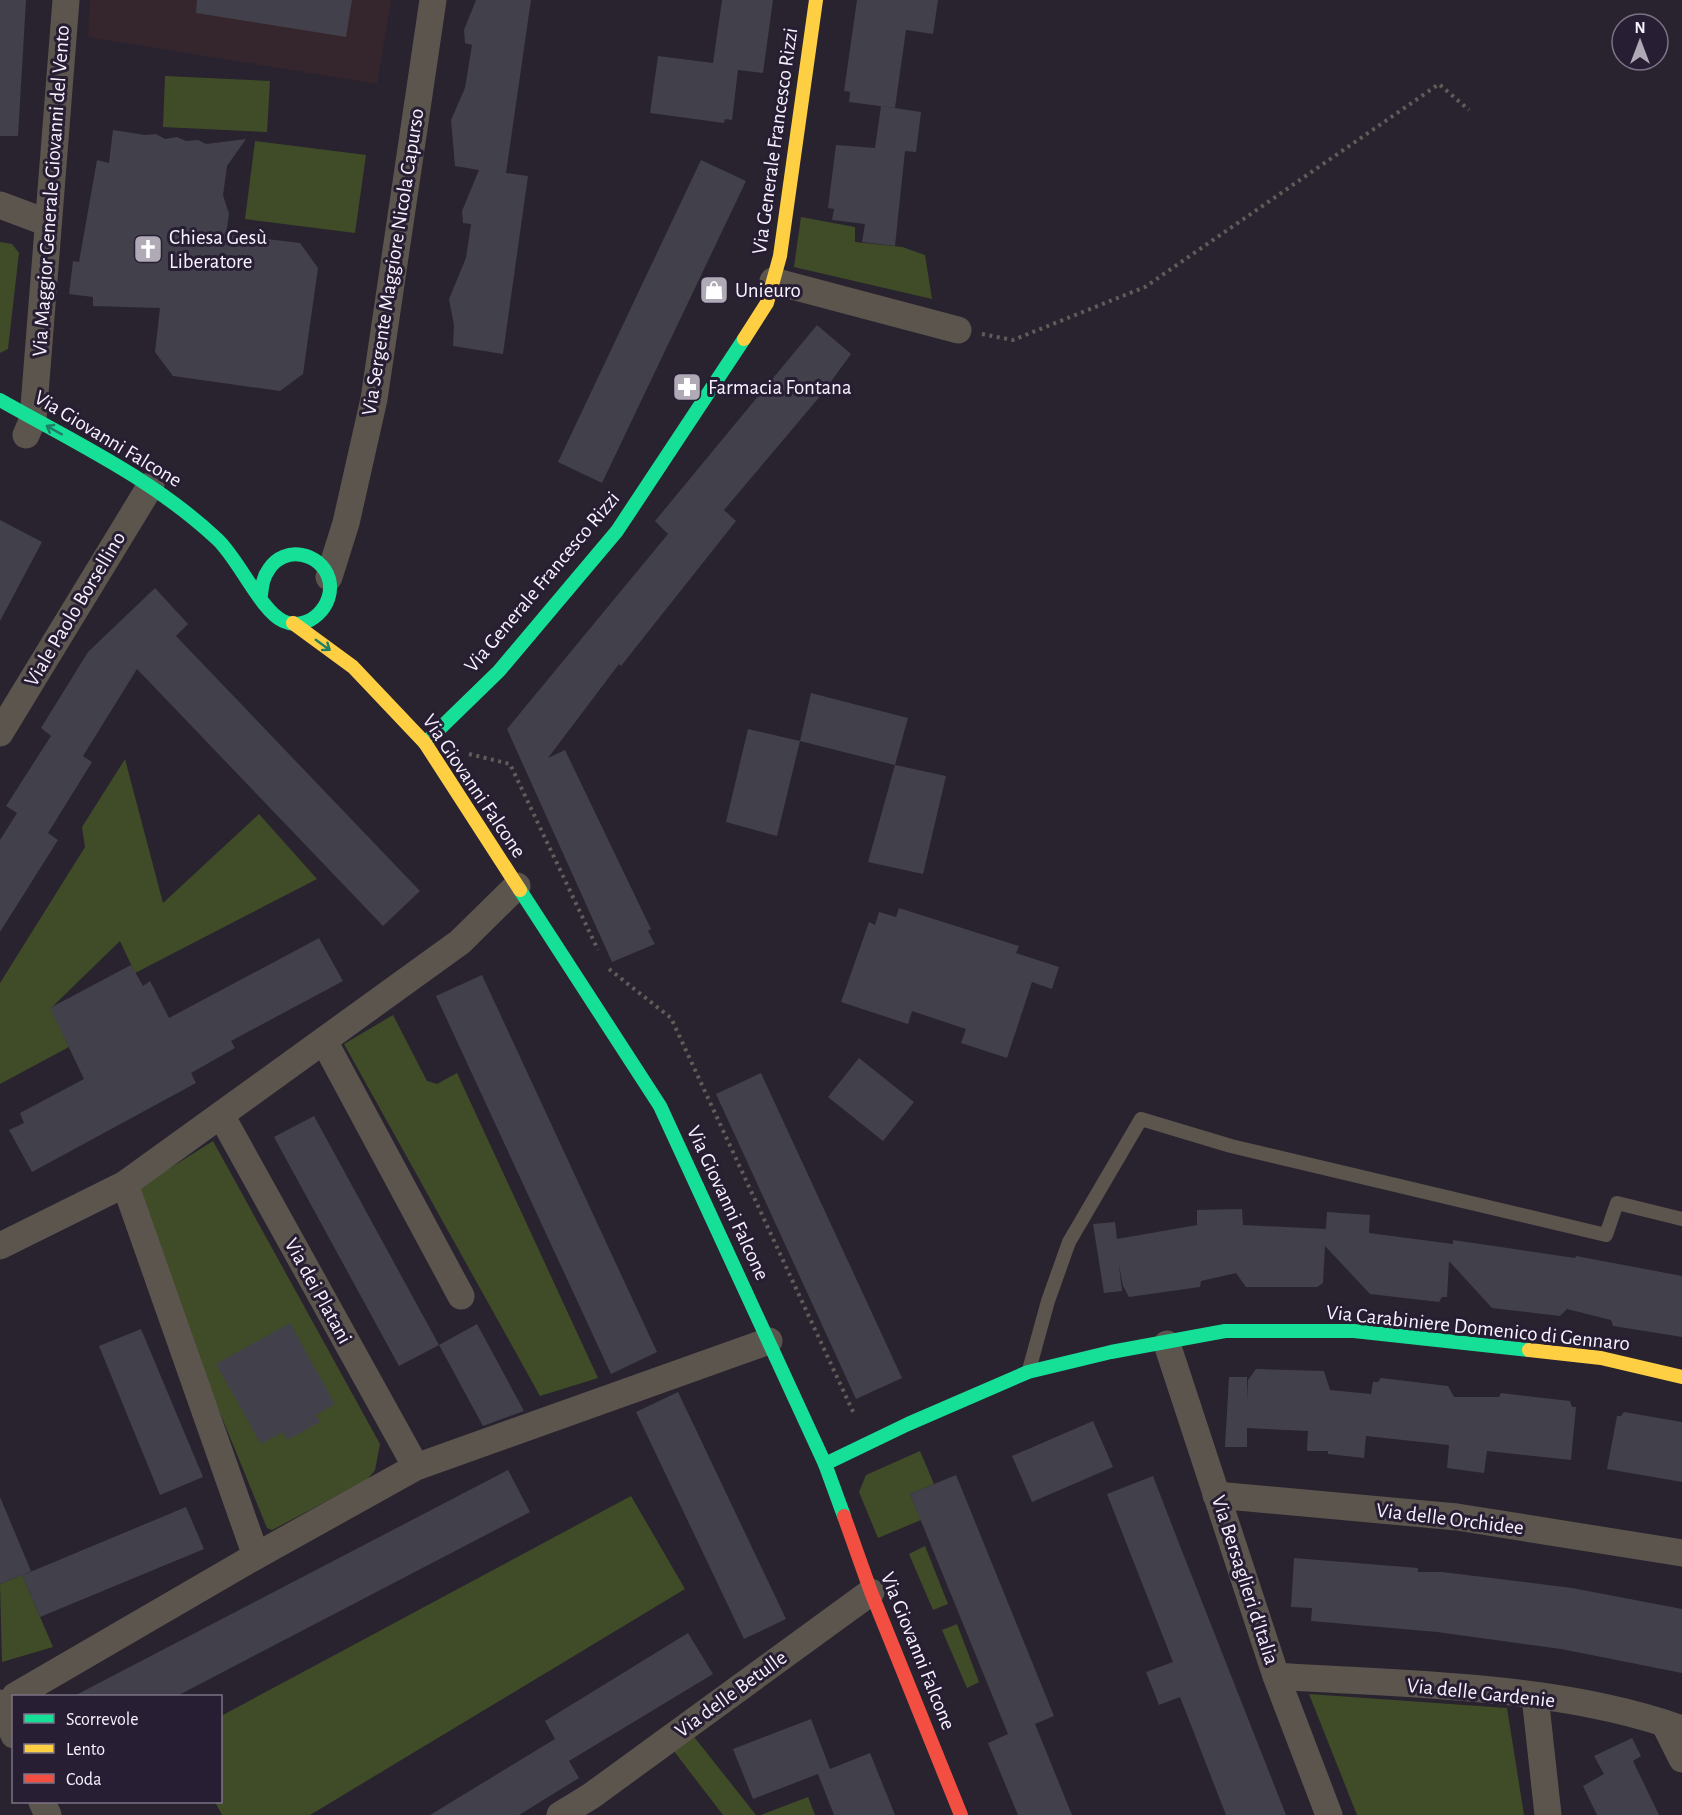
<svg xmlns="http://www.w3.org/2000/svg" width="1682" height="1815" font-family="'Alegreya Sans',sans-serif">
	<style>
		.education { fill: #35252c }
		.green { fill: #3f4c27 }
		.building { fill: #42404a }
		.lines { fill: none; stroke-linecap: round; stroke-linejoin: round }
		.path { stroke: #605c5a; stroke-width: 4; stroke-dasharray: 3 4.5; stroke-linecap: butt }
		.lane { stroke: #5b554e; stroke-width: 14 }
		.street { stroke: #5b554e; stroke-width: 27 }
		.fast { stroke: #16e098; stroke-width: 14 }
		.slow { stroke: #ffcf43; stroke-width: 14 }
		.jam { stroke: #f24e42; stroke-width: 14 }
		.oneway { stroke: #1f7f66 }
		.labels { text-anchor: middle; dominant-baseline: central; stroke-width: 6; stroke-linejoin: round; paint-order: stroke }
		.street-label { font-size: 21px; fill: #f7f2ff; stroke: #281e34 }
		.poi-label { font-size: 21px; fill: #f7f2ff; stroke: #281e34; text-anchor: start }
	</style>
	<rect width="100%" height="100%" fill="#29232f"/>
	<path class="education" d="M90 0H391L377 84 88 37Z"/>
	<g class="green">
		<path d="M165 76 270 81 267 132 163 127Z"/>
		<path d="M255 141 366 155 355 233 245 219Z"/>
		<path d="M801 217 855 227V242L902 247 925 255 932 299 794 267Z"/>
		<path d="M0 242 12 244 19 253 8 349 0 353Z"/>
		<path d="M125 759 163 903 259 814 317 879 135 973 120 941 51 1008 69 1047 0 1084V983L85 847 82 827Z"/>
		<path d="M393 1015 427 1081 437 1084 457 1073 598 1378 540 1396 344 1044Z"/>
		<path d="M213 1141 380 1444 375 1470 367 1480 272 1530 267 1528 134 1202 137 1189Z"/>
		<path d="M920 1451 934 1484 910 1494 921 1520 878 1538 859 1492 866 1475Z"/>
		<path d="M631 1496 685 1589 310 1815H222L215 1802H220L221 1716Z"/>
		<path d="M925 1546 948 1604 933 1610 909 1554Z"/>
		<path d="M22 1575 53 1647 2 1662 0 1584Z"/>
		<path d="M957 1624 979 1682 967 1688 942 1630Z"/>
		<path d="M1309 1694 1507 1708 1524 1815H1357Z"/>
		<path d="M691 1733 756 1815H723L670 1746Z"/>
		<path d="M808 1797 815 1815H761Z"/>
	</g>
	<g class="building">
		<path d="M0 0H26L18 136H0Z"/>
		<path d="M197 0H352L346 37 196 13Z"/>
		<path d="M476 0H531L506 173 528 176 503 354 453 346 454 325 449 299 466 258 471 224 463 223 462 211 479 170 455 166 451 120 465 88 472 45 465 43 464 30Z"/>
		<path d="M722 0H773L763 73 738 70 732 120 725 119 724 123 650 113 658 56 713 63Z"/>
		<path d="M857 0H938L933 34 906 30 895 108 849 102 850 92 844 91Z"/>
		<path d="M881 106 921 112 916 152 905 151 895 246 862 242 865 224 832 220 834 209 828 208 836 145 875 148Z"/>
		<path d="M113 130 145 135 156 134 165 139 177 137 186 141 198 140 206 144 246 139 227 166 223 195 229 214 226 234 300 243 318 268 303 374 280 391 173 376 155 352 160 308 93 306V297L69 294 73 261 79 262 97 160 109 163Z"/>
		<path d="M701 160 746 181 602 483 558 462Z"/>
		<path d="M817 325 851 354 822 394 724 510 736 521 621 666 619 664 548 758 565 750 651 929 648 931 655 944 612 962 507 729 668 534 655 521Z"/>
		<path d="M0 520 42 542 0 621Z"/>
		<path d="M155 588 188 624 176 636 420 891 383 926 137 669 83 756 92 762 48 833 58 840 0 932V840L17 813 6 806 51 736 41 728 88 652Z"/>
		<path d="M811 693 908 718 895 765 800 741Z"/>
		<path d="M748 729 800 741 777 836 726 822Z"/>
		<path d="M895 765 946 776 923 874 868 862Z"/>
		<path d="M899 908 1019 946 1016 953 1059 967 1052 989 1032 982 1007 1058 961 1043 966 1029 912 1011 908 1024 841 1002 869 922 875 925 879 912 896 917Z"/>
		<path d="M319 938 343 981 231 1041 235 1048 191 1073 196 1083 32 1172 9 1130 24 1123 20 1113 84 1079 50 1008 131 965 143 986 150 981 169 1018Z"/>
		<path d="M482 975 657 1352 611 1374 436 996Z"/>
		<path d="M859 1058 914 1102 883 1141 828 1097Z"/>
		<path d="M761 1073 902 1378 856 1399 716 1094Z"/>
		<path d="M314 1116 439 1345 399 1366 274 1137Z"/>
		<path d="M1242 1209 1243 1225 1326 1229 1327 1212 1370 1215 1369 1233 1453 1244V1240L1575 1258 1576 1256 1682 1276V1337L1613 1326 1611 1320 1567 1309 1560 1316 1492 1308 1449 1261 1447 1297H1442L1439 1302 1370 1294 1325 1246 1323 1283 1317 1287H1246L1236 1273 1201 1281 1200 1287 1129 1297 1123 1286 1119 1265 1122 1291 1104 1293 1093 1224 1115 1222 1117 1239 1197 1225V1210Z"/>
		<path d="M290 1323 335 1404 316 1415 320 1422 287 1440 283 1432 261 1444 216 1364Z"/>
		<path d="M477 1324 524 1411 483 1426 439 1345Z"/>
		<path d="M141 1329 203 1477 160 1495 99 1346Z"/>
		<path d="M1256 1369 1324 1371 1330 1390 1371 1394 1373 1382H1378L1381 1378 1448 1386 1454 1397H1499L1501 1393 1570 1401 1572 1407H1576L1571 1460 1487 1451 1484 1473 1447 1468 1449 1445 1366 1436 1364 1458 1328 1454V1451H1307L1308 1431 1247 1428V1447H1225L1229 1377H1247L1248 1403V1380Z"/>
		<path d="M678 1392 786 1619 744 1639 636 1412Z"/>
		<path d="M1624 1412 1682 1422V1482L1607 1469 1617 1416H1621Z"/>
		<path d="M1093 1421 1113 1467 1032 1502 1012 1456Z"/>
		<path d="M508 1470 530 1512 177 1696H74Z"/>
		<path d="M956 1475 1054 1716 1035 1724 1072 1815H1018L988 1743 1008 1734 910 1494Z"/>
		<path d="M1153 1476 1180 1546 1286 1815H1226L1180 1697 1159 1705 1146 1672 1173 1662 1107 1494Z"/>
		<path d="M0 1497 31 1571 23 1575 186 1507 204 1549 40 1617 22 1575 0 1584Z"/>
		<path d="M1294 1558 1418 1568V1572H1442L1572 1588 1682 1609V1673L1561 1649 1437 1632 1311 1621 1312 1608 1291 1607Z"/>
		<path d="M688 1633 713 1674 569 1761 579 1778 519 1815H430L555 1739 545 1721Z"/>
		<path d="M811 1719 830 1769 870 1753 895 1815H834L818 1774 753 1799 733 1749Z"/>
		<path d="M1632 1738 1641 1756 1633 1761 1659 1815H1597L1583 1786 1604 1774 1594 1756Z"/>
	</g>
	<g class="lines">
		<g class="path">
			<path d="M982 334 1013 340 1145 287 1439 84 1469 110"/>
			<path d="M469 754 510 764 598 950"/>
			<path d="M609 969 671 1018 855 1416"/>
		</g>
		<path class="lane" d="M1029 1370 1048 1301 1069 1242 1141 1119 1231 1146 1606 1235 1617 1203 1682 1219"/>
		<g class="street">
			<path d="M0 205 48 223"/>
			<path d="M773 281 958 330"/>
			<path d="M26 435 33 419 66 0"/>
			<path d="M329 577 346 523 374 399 433 0"/>
			<path d="M0 733 151 485"/>
			<path d="M324 1041 461 1296"/>
			<path d="M221 1115 416 1467"/>
			<path d="M125 1184 256 1556"/>
			<path d="M0 1246 125 1184 460 942 517 886"/>
			<path d="M1167 1344 1276 1676 1329 1815"/>
			<path d="M1216 1495 1457 1517 1682 1553"/>
			<path d="M1276 1676C1409 1685 1556 1684 1682 1729"/>
			<path d="M15 1696 256 1556 416 1467 769 1341"/>
			<path d="M1535 1696 1548 1815"/>
			<path d="M0 1703 14 1735"/>
			<path d="M1664 1723 1682 1759"/>
			<path d="M42 1802 48 1815"/>
			<path d="M560 1815 591 1796 871 1592"/>
		</g>
		<g class="fast">
			<path d="M0 400C76 443 153 479 217 539 238 558 261 611 283 621 308 633 336 605 329 579 321 552 284 545 269 569 263 577 262 586 261 595"/>
			<path d="M425 743 499 671 617 531 744 339"/>
			<path d="M520 890 660 1106 825 1464 844 1516"/>
			<path d="M825 1464 908 1424 1028 1372 1111 1352 1225 1331H1354L1529 1350"/>
		</g>
		<g class="slow">
			<path d="M744 339 767 303 780 256 816 0"/>
			<path d="M293 623 353 667 425 743 520 890"/>
			<path d="M1529 1350 1601 1358 1682 1377"/>
		</g>
		<path class="jam" d="M844 1516 871 1592 961 1815"/>
	</g>
	<defs><path id="oneway-shaft" d="M-6 0H5M1.5-3L5.5 0L1.5 3" fill="none" stroke-width="1.6" stroke-linecap="round" stroke-linejoin="round" transform="scale(1.5)"/></defs>
	<g class="oneway">
		<use href="#oneway-shaft" transform="translate(54 430) rotate(-151)"/>
		<use href="#oneway-shaft" transform="translate(323 645) rotate(36)"/>
	</g>
	<defs>
		<g id="church-square" transform="scale(1.5)"><rect x="-9" y="-9" width="18" height="18" rx="4" fill="#afaab6" stroke="#281e34"/><path d="M-1.2-6h2.4v3.5h3.3v2.4h-3.3V6h-2.4V-.1h-3.3v-2.4h3.3Z" fill="#fff"/></g>
		<g id="shop-square" transform="scale(1.5)"><rect x="-9" y="-9" width="18" height="18" rx="4" fill="#afaab6" stroke="#281e34"/><path d="M-5-2.5h2.3a2.7 3.5 0 0 1 5.4 0H5L5.5 6h-11ZM-1.5-2.5h3a1.5 2.3 0 0 0-3 0Z" fill="#fff"/></g>
		<g id="pharmacy-square" transform="scale(1.5)"><rect x="-9" y="-9" width="18" height="18" rx="4" fill="#afaab6" stroke="#281e34"/><path d="M-2-6h4v4h4v4h-4v4h-4v-4h-4v-4h4Z" fill="#fff"/></g>
	</defs>
	<g fill-rule="evenodd">
		<use href="#church-square" x="148" y="249"/>
		<use href="#shop-square" x="714" y="290"/>
		<use href="#pharmacy-square" x="687" y="387"/>
	</g>
	<g class="labels">
		<g class="street-label">
			<text transform="translate(775 141) rotate(-82)">Via Generale Francesco Rizzi</text>
			<text transform="translate(51 191) rotate(-86)">Via Maggior Generale Giovanni del Vento</text>
			<text transform="translate(393 262) rotate(-81)">Via Sergente Maggiore Nicola Capurso</text>
			<text transform="translate(108 439) rotate(31)">Via Giovanni Falcone</text>
			<text transform="translate(542 582) rotate(-50)">Via Generale Francesco Rizzi</text>
			<text transform="translate(75 609) rotate(-59)">Viale Paolo Borsellino</text>
			<text transform="translate(474 786) rotate(56)">Via Giovanni Falcone</text>
			<text transform="translate(728 1203) rotate(65)">Via Giovanni Falcone</text>
			<text transform="translate(318 1291) rotate(61)">Via dei Platani</text>
			<text transform="translate(1478 1328) rotate(6)">Via Carabiniere Domenico di Gennaro</text>
			<text transform="translate(1450 1519) rotate(7)">Via delle Orchidee</text>
			<text transform="translate(1245 1580) rotate(72)">Via Bersaglieri d'Italia</text>
			<text transform="translate(918 1651) rotate(68)">Via Giovanni Falcone</text>
			<text transform="translate(1481 1693) rotate(6)">Via delle Gardenie</text>
			<text transform="translate(731 1694) rotate(-36)">Via delle Betulle</text>
		</g>
		<g class="poi-label">
			<text x="169" y="237">Chiesa Gesù<tspan x="169" dy="24">Liberatore</tspan></text>
			<text x="735" y="290">Unieuro</text>
			<text x="708" y="387">Farmacia Fontana</text>
		</g>
	</g>
	<rect x="12" y="1695" width="210" height="108" fill="#281e34" stroke="#7b7385" stroke-width="1.5"/>
	<rect x="24" y="1714" width="30" height="9" fill="#16e098" stroke="#7b7385" stroke-width="1.5"/>
	<text x="66" y="1725" font-size="18" fill="#f7f2ff">Scorrevole</text>
	<rect x="24" y="1744" width="30" height="9" fill="#ffcf43" stroke="#7b7385" stroke-width="1.5"/>
	<text x="66" y="1755" font-size="18" fill="#f7f2ff">Lento</text>
	<rect x="24" y="1774" width="30" height="9" fill="#f24e42" stroke="#7b7385" stroke-width="1.5"/>
	<text x="66" y="1785" font-size="18" fill="#f7f2ff">Coda</text>
	<g transform="translate(1640 42)"><circle r="28" fill="#281e34" stroke="#7b7385" stroke-width="1.5"/>
	<path d="M0-4.5L10 22L0 15L-10 22Z" fill="#afaab6"/>
	<text y="-9" font-size="16" font-weight="bold" text-anchor="middle" fill="#f7f2ff">N</text>
	</g>
</svg>
